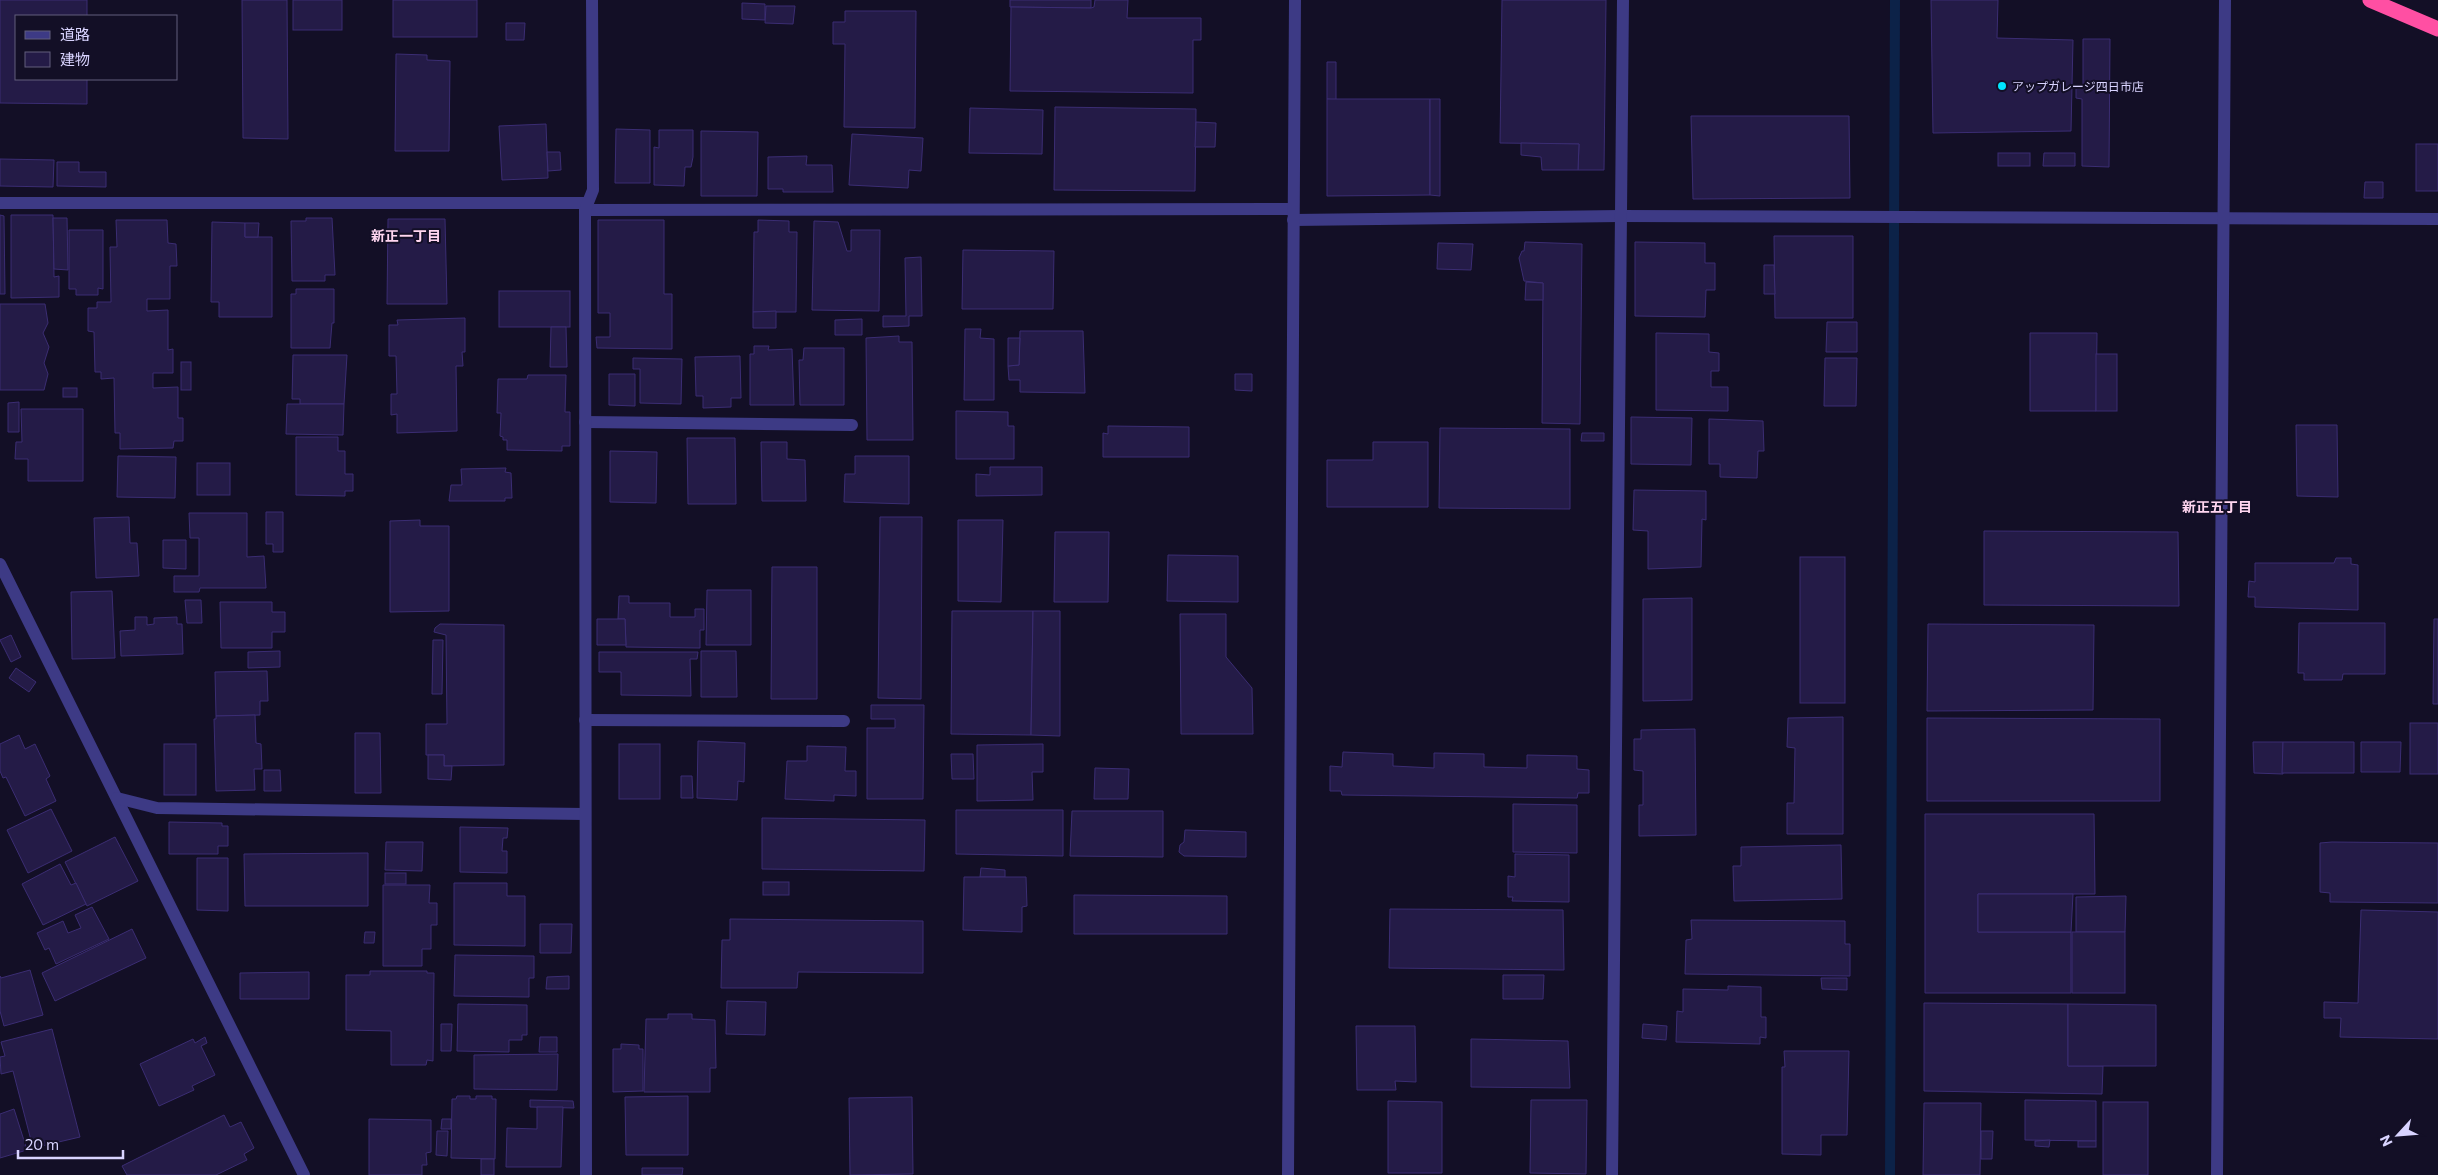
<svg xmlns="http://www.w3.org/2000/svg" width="2438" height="1175" font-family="Commissioner,'Noto Sans JP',sans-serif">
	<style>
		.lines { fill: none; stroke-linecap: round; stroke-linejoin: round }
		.stream { stroke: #0c2248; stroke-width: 10 }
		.building { fill: #241b47; stroke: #3b2d73 }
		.minor { stroke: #3d3a85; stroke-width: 12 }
		.highway { stroke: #ff4fa3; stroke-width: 15 }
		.poi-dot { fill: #00e5ff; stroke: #130f26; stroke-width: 2 }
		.labels { text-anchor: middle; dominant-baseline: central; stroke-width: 4; stroke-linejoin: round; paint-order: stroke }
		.poi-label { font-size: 12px; fill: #d9d4ff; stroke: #130f26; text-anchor: start }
		.neighbourhood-label { font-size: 14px; font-weight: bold; fill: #ffd6f0; stroke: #130f26 }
	</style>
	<rect width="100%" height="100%" fill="#130f26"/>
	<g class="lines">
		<path class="stream" d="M1890 1175 1895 0"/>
	</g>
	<g class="building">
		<path d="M0 0H87V16H16V79H87V104L0 103Z"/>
		<path d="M242 0H287L288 139 243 138Z"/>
		<rect x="293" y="0" width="49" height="30"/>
		<rect x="393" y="0" width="84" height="37"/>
		<path d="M1010 0H1091V8L1010 7Z"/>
		<path d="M1095 0H1128L1127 18H1201V40H1193V93L1010 91 1011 7 1091 8 1094 7Z"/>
		<path d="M1502 0H1606L1604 170H1578L1579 144 1500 143Z"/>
		<path d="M1931 0H1998L1997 38 2073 40 2071 131 1933 133Z"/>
		<path d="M742 3 765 4V20L742 19Z"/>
		<path d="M766 6H795L793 24 765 23Z"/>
		<path d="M845 11H916L915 128 844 127 845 44H833V22H845Z"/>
		<path d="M506 23H525L524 40H506Z"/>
		<path d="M2083 39H2110L2109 167 2082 166V99L2076 98V86H2083Z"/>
		<path d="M396 54 427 55V60L450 61 449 151H395Z"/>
		<path d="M1327 62H1336V100L1327 99Z"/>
		<path d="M1327 99H1430V195L1327 196Z"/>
		<path d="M1430 99H1440V196L1430 195Z"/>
		<path d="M1055 107 1196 109 1195 191 1054 190Z"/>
		<path d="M970 108 1043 110 1042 154 969 153Z"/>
		<path d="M1691 116H1849L1850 198 1693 199Z"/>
		<path d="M1196 122 1216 123 1215 147H1195Z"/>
		<path d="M546 124 548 178 502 180 499 126Z"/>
		<path d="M616 129 650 130V183H615Z"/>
		<path d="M659 130H693V157L691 167H685L684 186 654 185V147L659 148Z"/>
		<path d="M701 131 758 132 757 196H701Z"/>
		<path d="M852 134 923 138 921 171 909 170 908 188 849 185Z"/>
		<path d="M1521 143 1579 144 1578 170H1542L1541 157 1521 155Z"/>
		<rect x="2416" y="144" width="22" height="47"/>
		<path d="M547 152H560L561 170 548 171Z"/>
		<rect x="1998" y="153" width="32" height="13"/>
		<path d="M2044 153H2075V166H2043Z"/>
		<path d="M807 156 806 165H832L833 192H783V189H768V157Z"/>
		<path d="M0 159 54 160 53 187 0 186Z"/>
		<path d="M57 162H79V172H106V187L57 186Z"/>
		<path d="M2365 182H2383V198H2364Z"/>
		<path d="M0 215 4 216 5 294H0Z"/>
		<path d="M11 215H53L54 277 59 276V297L11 298Z"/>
		<path d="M53 218H67L68 270 54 269Z"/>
		<path d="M306 218H332L335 275H325V281H292L291 221H306Z"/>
		<path d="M388 219H445L447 304H387Z"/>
		<path d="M116 220H167L168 243 176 244 177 266H170V299H147V311L168 310V350L173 349V373H153V388L178 387V418H183V441H174L173 448 120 449V433H115L114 378 101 379V372H95L94 332 88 331V308H97V302H111L110 247H117Z"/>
		<path d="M598 220H664V294H672V349L597 348 596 337H610V313H598Z"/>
		<path d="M758 220 789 221V232H797L796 312H753L754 232H758Z"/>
		<path d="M814 221 838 222 847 251H851V230H880L879 311 812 310Z"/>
		<path d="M212 222 245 223V237H272V317H219V302H211Z"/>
		<path d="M245 223H259L258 237H245Z"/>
		<path d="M69 230H103V289L98 288V295H76V289H69Z"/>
		<path d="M1774 236H1853V318H1775Z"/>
		<path d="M1525 242 1582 244 1580 424 1542 423 1543 283 1524 281 1519 258 1522 251H1524Z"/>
		<path d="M1635 242 1705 243V263H1715V290H1706L1705 317 1635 316Z"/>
		<path d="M1438 243 1473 244 1471 270 1437 269Z"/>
		<path d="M963 250 1054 251 1053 309H962Z"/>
		<path d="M921 257 922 316H909V326L883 327V316H906L905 258Z"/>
		<path d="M1764 265H1774L1775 294H1764Z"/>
		<path d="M1526 282 1543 283V300H1525Z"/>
		<path d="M296 289H334V323H332L330 348H291V294H296Z"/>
		<rect x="499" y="291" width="71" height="36"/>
		<path d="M0 304H45L48 323 43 333 49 347 44 363 48 374 44 390H0Z"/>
		<path d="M776 311V328H753V312Z"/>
		<path d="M465 318V352H462L463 366H456L457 431 397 433V414L391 415V394H397L396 356H389V325H398L397 320Z"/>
		<path d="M862 319V335H835V320Z"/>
		<path d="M1827 322H1857V352H1826Z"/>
		<path d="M551 327H566L567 367H550Z"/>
		<path d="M965 329H981L980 338 994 339V400H964Z"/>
		<path d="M1020 331H1083L1085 393 1020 392V380H1009L1008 366 1019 365Z"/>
		<path d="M1656 333 1709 334V352L1719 353V371H1711V387H1728V411L1656 410Z"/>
		<path d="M2030 333H2097L2096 411H2030Z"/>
		<path d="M899 336V342H912L913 440H867L866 338Z"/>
		<path d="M1008 338H1020L1019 365 1008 366Z"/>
		<path d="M754 346H769L768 350 792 349 794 405H750V354H754Z"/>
		<path d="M804 348H844V405H800L799 360H803Z"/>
		<rect x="2096" y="354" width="21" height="57"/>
		<path d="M293 355H347L344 404H300V399H292Z"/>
		<path d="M740 356 741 398H731V407L703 408V396H696L695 357Z"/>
		<path d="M633 358 682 359 681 404 640 403V369H633Z"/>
		<path d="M1825 358H1857L1856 406H1824Z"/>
		<rect x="181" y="362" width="10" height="28"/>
		<path d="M609 374H635V406L609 405Z"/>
		<path d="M1235 374H1252V391L1235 390Z"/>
		<path d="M528 375H566L565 412H570V446H562V451L507 450V440H503V437L500 436 501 413H497L498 379H527Z"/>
		<rect x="63" y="388" width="14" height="9"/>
		<path d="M19 402V432H8V403Z"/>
		<path d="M287 404H344L343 435 286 434Z"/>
		<path d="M21 409H83V481H28V459H15L16 442H22Z"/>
		<path d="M956 411 1008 412V426H1014V459H956Z"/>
		<path d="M1631 417 1692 418 1691 465 1631 464Z"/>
		<path d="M1709 419 1763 421 1764 451H1758L1757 478 1720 477V464H1709Z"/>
		<path d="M2296 425H2337L2338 497 2297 496Z"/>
		<path d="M1108 426 1189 427V457H1103V433L1108 434Z"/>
		<path d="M1440 428 1570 429V509L1439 508Z"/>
		<path d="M1582 433H1604V441H1581Z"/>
		<path d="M296 437H338V451H345V474H353V491H345V496L296 495Z"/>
		<path d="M687 438H735L736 504H688Z"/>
		<path d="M761 442H787V459L805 460 806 501H762Z"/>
		<path d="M1373 442H1428V507H1327V460H1373Z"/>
		<path d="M610 451 657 452 656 503 610 502Z"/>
		<path d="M118 456 176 457 175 498 117 497Z"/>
		<path d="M855 456H909V504L844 502 845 474H855Z"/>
		<rect x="197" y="463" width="33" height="32"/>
		<path d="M990 467H1042V495L976 496V474L990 475Z"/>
		<path d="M506 468 505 472 511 473 512 498H505V501H449L451 485H462L461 469Z"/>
		<path d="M1634 490 1706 491V520L1702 519 1701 567 1648 569V531L1633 530Z"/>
		<path d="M266 512H283V552H273V544H266Z"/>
		<path d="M189 513H247V557L264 556 266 588H200L199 592H174V576H199V538H190Z"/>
		<path d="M129 517 130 543H137L139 576 96 578 94 518Z"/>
		<path d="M880 517H922L921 699 878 698Z"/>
		<path d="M420 520V526H449V611L390 612V521Z"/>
		<path d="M958 520H1003L1001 602 958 601Z"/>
		<path d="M1984 531 2178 532 2179 606 1984 605Z"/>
		<path d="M1055 532H1109L1108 602H1054Z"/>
		<path d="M163 540H186V569L163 568Z"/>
		<path d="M1168 555 1238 556V602L1167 601Z"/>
		<rect x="1800" y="557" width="45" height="146"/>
		<path d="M2336 558H2351V564L2358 565V610L2255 607V597H2248L2249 581 2255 582V563H2334Z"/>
		<path d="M772 567H817V699H771Z"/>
		<path d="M707 590H751V645H706Z"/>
		<path d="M112 591 115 658 72 659 71 592Z"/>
		<path d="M619 596H629V603H670V617H695V609H704V630H700V648L626 647 625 619H618Z"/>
		<path d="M1692 598V700L1643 701V599Z"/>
		<path d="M185 600H201L202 623H187Z"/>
		<path d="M220 602H272V612H285V632H272V648H221Z"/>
		<path d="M952 611H1033L1031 735 951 734Z"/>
		<path d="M1033 611H1060V736L1031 735Z"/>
		<path d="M1180 614H1226V657L1252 688 1253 734H1181Z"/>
		<path d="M135 617H147V625L154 624V618L177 617V624H182L183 654 121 656 120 631 135 630Z"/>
		<path d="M597 619H625L626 645H597Z"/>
		<path d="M2434 619H2438V704H2433Z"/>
		<path d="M2299 623H2385V674H2343L2342 680H2304V673H2298Z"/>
		<path d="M440 624 504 625V765L444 766V755H426V724H447L446 635 434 632 435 628Z"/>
		<path d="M1928 624 2094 625 2093 710 1927 711Z"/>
		<path d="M11 635 21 657 11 662 0 640Z"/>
		<path d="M433 640H443L442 694H432Z"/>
		<path d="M280 651V667L248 668V652Z"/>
		<path d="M701 651H736L737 697H701Z"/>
		<path d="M599 652H698L697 659H690L691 696 621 695V672H599Z"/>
		<path d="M16 668 36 682 29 692 9 678Z"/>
		<path d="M267 671 268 701H260V715L216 716 215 672Z"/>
		<path d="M871 705H924L923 799H867V728H895V719H871Z"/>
		<path d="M255 715 256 743 261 744 262 769H254L255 790 216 791 214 719H216V716Z"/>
		<path d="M1843 717V834H1787V803H1794L1795 748 1787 747 1788 718Z"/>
		<path d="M1927 718 2160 719V801H1927Z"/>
		<rect x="2410" y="723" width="28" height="51"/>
		<path d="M1695 729 1696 835 1639 836V805H1643V771L1634 770V739H1641V730Z"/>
		<path d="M355 733H380L381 793H355Z"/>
		<path d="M19 735 25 749 35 744 50 776 46 779 56 801 25 816 6 777 3 778 0 771V744Z"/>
		<path d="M698 741 745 743 744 782 738 781 737 800 697 798Z"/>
		<path d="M2253 742H2283V774L2254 773Z"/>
		<path d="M2283 742H2354V773H2282Z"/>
		<path d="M2361 742H2401L2400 772H2361Z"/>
		<rect x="164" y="744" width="32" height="51"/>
		<rect x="619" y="744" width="41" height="55"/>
		<path d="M1043 744V772H1032L1033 800 977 801V745Z"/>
		<path d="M807 746 846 747 845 771H856V796L834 795V801L785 799 787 761H807Z"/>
		<path d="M1343 752 1393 754V766L1434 768V753L1484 754V767L1527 768V755L1577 756V769L1589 770V793H1578L1577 798 1342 795 1341 791H1330V766L1342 767Z"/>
		<path d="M951 754H973L974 779H952Z"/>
		<path d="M428 755H444V766H452L451 780 428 779Z"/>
		<path d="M1095 768 1129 769 1128 799H1094Z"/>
		<path d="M264 770H280L281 791H264Z"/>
		<path d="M681 776H692L693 798H681Z"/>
		<path d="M1513 804 1577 805V853L1513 852Z"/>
		<path d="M51 809 72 851 28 873 7 830Z"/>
		<path d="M956 810H1063V856L956 854Z"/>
		<path d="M1072 811H1163V857L1070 856Z"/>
		<path d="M1925 814H2094L2095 894H1978V932H2071V993H1925Z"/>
		<path d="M762 818 925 820 924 871 762 869Z"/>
		<path d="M169 822 222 823V826H228V846H218V854H169Z"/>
		<path d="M460 827 508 828 507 838H503L502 851H507V873L460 872Z"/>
		<path d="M1185 830 1246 832V857L1184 856 1179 852 1180 845 1184 842Z"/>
		<path d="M115 837 138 881 87 906 65 862Z"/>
		<path d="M386 842H423L422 871 385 870Z"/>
		<path d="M2332 842 2438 843V903L2330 902V893L2320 892V843Z"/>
		<path d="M1841 845 1842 899 1734 901 1733 866H1741V847Z"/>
		<path d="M368 853V906H245L244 854Z"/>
		<path d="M1515 854 1569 855V902L1512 901 1513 897H1508V876L1515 877Z"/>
		<path d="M197 858H228V911L197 910Z"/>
		<path d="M60 864 71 885 76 883 86 904 43 925 22 884Z"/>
		<path d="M981 868 1005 870V877H980Z"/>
		<rect x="385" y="873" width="21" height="11"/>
		<path d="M964 877H1026L1027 906 1022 907V932L963 930Z"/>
		<rect x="763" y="882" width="26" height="13"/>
		<path d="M454 883H507V896H525V946L454 945Z"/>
		<path d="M383 885H430L429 903H437V925H431V949H422V966H383Z"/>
		<path d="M1978 894H2073L2071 932H1978Z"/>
		<path d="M1074 895 1227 896V934H1074Z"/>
		<path d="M2126 896 2125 932H2076V897Z"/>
		<path d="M92 907 109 939 56 964 49 948 45 950 37 933 63 921 68 933 81 928 75 915Z"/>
		<path d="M1390 909 1563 910 1564 970 1389 968Z"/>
		<path d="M2361 910 2438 912V1039L2340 1037 2341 1018H2324V1002L2358 1003Z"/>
		<path d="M730 919 923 921V973L798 972 797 988H721L722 940H730Z"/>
		<path d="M1691 920 1845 921V944H1850V976L1685 974 1686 940 1692 939Z"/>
		<path d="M540 924H572L571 953H540Z"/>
		<path d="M132 929 146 958 55 1001 42 973Z"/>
		<path d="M365 932H375L374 943H364Z"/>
		<rect x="2072" y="932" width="53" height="61"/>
		<path d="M455 955 534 956V978H529V997L454 996Z"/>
		<path d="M30 970 43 1015 4 1026 0 1011V976L1 978Z"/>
		<path d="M370 971H427V973H434L433 1061 427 1060 426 1065H391V1031L346 1030V975H370Z"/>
		<path d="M309 972V999H240V973Z"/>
		<path d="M1503 975H1544L1543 999H1503Z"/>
		<path d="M569 976V989H546L547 977Z"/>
		<path d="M1821 978H1847V990L1822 989Z"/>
		<path d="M1728 986 1761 987V1017H1766V1038L1760 1037V1044L1676 1042 1677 1011 1683 1012V989L1728 990Z"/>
		<path d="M727 1001 766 1002 765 1035 726 1034Z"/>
		<path d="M1924 1003 2068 1004V1066H2103L2102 1094 1924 1091Z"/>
		<path d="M458 1004 527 1005V1035H522V1040H509V1052L457 1051Z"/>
		<path d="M2068 1004 2156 1005V1066H2068Z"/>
		<path d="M668 1014H692V1019L715 1020 716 1068H710V1092H644L646 1019H668Z"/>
		<path d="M441 1024H452L451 1051H441Z"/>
		<path d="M1643 1024 1667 1026 1666 1040 1642 1038Z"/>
		<path d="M1356 1026H1415L1416 1082 1395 1081 1396 1090H1357Z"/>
		<path d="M52 1029 80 1137 33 1148 13 1071 1 1074 0 1057 5 1056 1 1042Z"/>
		<path d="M205 1037 207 1043 201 1046 215 1075 192 1086 194 1090 159 1106 140 1064 193 1039 195 1043Z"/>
		<path d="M540 1037H557V1052H539Z"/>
		<path d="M1471 1039 1568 1041 1570 1088 1471 1087Z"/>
		<path d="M621 1044 639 1045V1049H643V1091L613 1092V1049H621Z"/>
		<path d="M1784 1051H1849L1847 1135H1821V1155L1782 1154V1067H1785Z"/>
		<path d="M558 1054 557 1090 474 1089V1055Z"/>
		<path d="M457 1096H470V1099H476V1096H492V1099H496L495 1159 451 1158 452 1099H456Z"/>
		<path d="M688 1096V1155H626L625 1097Z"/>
		<path d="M912 1097 913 1174 850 1175 849 1098Z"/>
		<path d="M530 1100 573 1101 574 1108 530 1107Z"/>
		<path d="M1531 1100H1587L1586 1174 1530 1173Z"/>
		<path d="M2025 1100 2096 1101V1141L2025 1140Z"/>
		<path d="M1388 1101 1442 1102V1173H1388Z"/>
		<rect x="2103" y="1102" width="45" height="73"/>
		<path d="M1924 1103H1981L1980 1175H1923Z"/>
		<path d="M537 1107H563L561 1167H506L507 1128 537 1129Z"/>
		<path d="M14 1109 27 1150 0 1158V1114Z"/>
		<path d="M224 1115 230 1127 241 1122 254 1148 244 1154 247 1160 216 1175H127L122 1166Z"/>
		<path d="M369 1119 431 1120V1152L426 1153 427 1165H422V1175H369Z"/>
		<path d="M442 1119H451V1129H441Z"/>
		<path d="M437 1131H448L447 1156 436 1155Z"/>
		<path d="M1981 1131H1993L1992 1159H1981Z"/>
		<path d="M2050 1140 2049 1147 2035 1146V1141Z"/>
		<rect x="2078" y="1141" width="18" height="6"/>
		<rect x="481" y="1159" width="13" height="16"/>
		<path d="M642 1168H683L682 1175H642Z"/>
	</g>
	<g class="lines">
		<g class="minor">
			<path d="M0 203H587"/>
			<path d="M585 210 1293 209"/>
			<path d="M1293 220 1620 216 2438 219"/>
			<path d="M585 422 852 425"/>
			<path d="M0 564 304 1175"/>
			<path d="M585 720 844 721"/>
			<path d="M117 798 157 808 585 814"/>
			<path d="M586 1175 585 210 593 190 592 0"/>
			<path d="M1288 1175 1295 0"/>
			<path d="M1612 1175 1623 0"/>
			<path d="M2217 1175 2225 0"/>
		</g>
		<path class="highway" d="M2370 0 2438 29"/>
	</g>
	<circle class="poi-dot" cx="2002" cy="86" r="5"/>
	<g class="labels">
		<g class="poi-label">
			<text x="2012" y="86">アップガレージ四日市店</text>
		</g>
		<g class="neighbourhood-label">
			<text x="406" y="235">新正一丁目</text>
			<text x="2217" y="506">新正五丁目</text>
		</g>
	</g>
	<rect x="15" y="15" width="162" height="65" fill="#130f26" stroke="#625e7d"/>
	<rect x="25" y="31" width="25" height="8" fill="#3d3a85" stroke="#625e7d"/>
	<text x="60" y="40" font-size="15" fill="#d9d4ff">道路</text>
	<rect x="25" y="52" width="25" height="15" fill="#241b47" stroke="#625e7d"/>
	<text x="60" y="65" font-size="15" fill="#d9d4ff">建物</text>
	<g transform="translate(2398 1135) rotate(244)" stroke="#130f26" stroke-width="4" paint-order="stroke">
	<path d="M0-4L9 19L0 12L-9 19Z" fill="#d9d4ff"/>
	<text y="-8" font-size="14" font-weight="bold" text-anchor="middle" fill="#d9d4ff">N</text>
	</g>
	<path d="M18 1150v8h105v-8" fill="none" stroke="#d9d4ff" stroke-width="2.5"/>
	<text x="25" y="1150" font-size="15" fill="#d9d4ff" stroke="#130f26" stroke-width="4" paint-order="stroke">20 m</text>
</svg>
